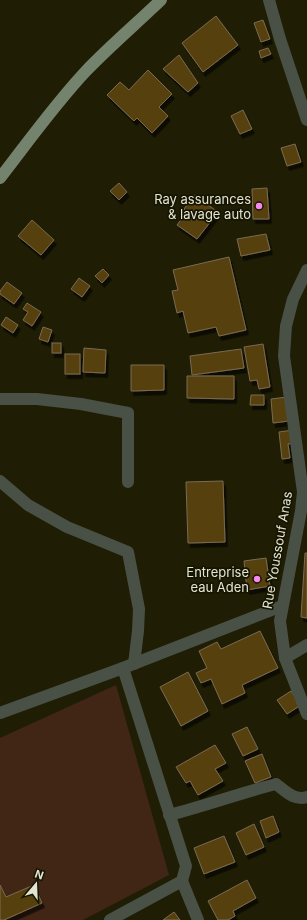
<svg xmlns="http://www.w3.org/2000/svg" width="307" height="920" font-family="Inter,sans-serif">
	<style>
		.green { fill: #422615 }
		.building { fill: #573f10; stroke: #7b6b51; filter: url(#shadow) }
		.lines { fill: none; stroke-linecap: round; stroke-linejoin: round }
		.minor { stroke: #495045; stroke-width: 12 }
		.major { stroke: #74836d; stroke-width: 12 }
		.poi-dot { fill: #f489f0; stroke: #161500; stroke-width: 1.5 }
		.labels { text-anchor: middle; dominant-baseline: central; stroke-width: 3.5; stroke-linejoin: round; paint-order: stroke }
		.poi-label { font-size: 13px; fill: #e4e4d4; stroke: #161500; text-anchor: end }
		.street-label { font-size: 13px; fill: #e4e4d4; stroke: #161500 }
	</style>
	<defs>
		<filter id="shadow"><feDropShadow dx="2.5" dy="4.5" stdDeviation="0" flood-color="#0009"/></filter>
	</defs>
	<rect width="100%" height="100%" fill="#1f1e04"/>
	<path class="green" d="M116 685 169 875 83 920H0V738Z"/>
	<g class="building">
		<path d="M216 16 238 45 203 72 182 43Z"/>
		<path d="M263 20 270 39 261 42 254 23Z"/>
		<path d="M268 48 271 54 261 58 259 51Z"/>
		<path d="M179 55 198 83 188 92 163 69Z"/>
		<path d="M148 70 172 94 159 107 168 116 152 133 137 118 134 121 107 95 120 82 129 90Z"/>
		<path d="M243 110 252 129 240 134 231 116Z"/>
		<path d="M295 144 301 162 287 166 281 148Z"/>
		<path d="M119 183 127 192 119 200 110 191Z"/>
		<path d="M267 188 269 219H253L252 189Z"/>
		<path d="M194 195 218 212 197 239 177 225 187 212 184 209Z"/>
		<path d="M32 220 54 240 41 255 18 236Z"/>
		<path d="M266 234 270 250 241 256 237 239Z"/>
		<path d="M229 257 246 330 219 336 216 327 188 333 183 311 177 313 172 291 178 290 173 270Z"/>
		<path d="M103 269 109 275 102 283 95 276Z"/>
		<path d="M79 278 90 286 82 297 71 289Z"/>
		<path d="M7 282 22 293 14 304 0 294V291Z"/>
		<path d="M27 303 41 312 32 326 23 320 28 312 23 309Z"/>
		<path d="M6 317 18 325 13 333 1 325Z"/>
		<path d="M43 327 52 330 48 342 39 339Z"/>
		<rect x="52" y="343" width="9" height="10"/>
		<path d="M263 344 270 387 259 389 257 380 250 381 244 347Z"/>
		<path d="M84 348 106 350 105 373 83 372Z"/>
		<path d="M241 349 244 368 192 375 190 356Z"/>
		<rect x="65" y="354" width="15" height="20"/>
		<path d="M131 365H164V390L131 391Z"/>
		<path d="M187 376H234V399L187 398Z"/>
		<path d="M251 395H264V405H250Z"/>
		<path d="M287 397 289 421 273 423 271 399Z"/>
		<path d="M293 430 295 443 288 444 290 458 282 459 279 432Z"/>
		<path d="M223 481 225 542 188 543 186 482Z"/>
		<path d="M305 553H307V618L301 617Z"/>
		<path d="M266 558 270 586 247 590 244 561Z"/>
		<path d="M260 631 278 668 242 685 245 693 222 704 211 679 201 683 196 673 207 668 199 651 217 642 221 649Z"/>
		<path d="M188 672 208 711 181 726 160 687Z"/>
		<path d="M291 691 301 705 287 714 277 700Z"/>
		<path d="M247 727 258 749 243 756 232 734Z"/>
		<path d="M215 745 226 763 215 769 223 781 198 795 190 781 186 783 176 767Z"/>
		<path d="M262 754 271 777 255 783 245 761Z"/>
		<path d="M273 816 279 832 266 838 260 821Z"/>
		<path d="M254 824 264 847 246 855 236 833Z"/>
		<path d="M224 836 235 862 204 874 194 848Z"/>
		<path d="M247 880 256 898 233 911 235 916 228 920H218L208 901Z"/>
		<path d="M0 885 6 897 34 885 42 903 4 920H0Z"/>
		<path d="M174 912 180 920H163Z"/>
	</g>
	<g class="lines">
		<g class="minor">
			<path d="M269 0 280 39 307 120"/>
			<path d="M307 270 293 299 286 326 284 356 303 492 301 511 280 621 285 658 307 714"/>
			<path d="M0 399H37L81 404 128 413V482"/>
			<path d="M0 481 28 505 67 527 128 552 139 609 138 631 134 664"/>
			<path d="M285 658 307 645"/>
			<path d="M0 713 123 668 282 606"/>
			<path d="M169 815C205 806 240 793 276 784 285 791 294 801 307 797"/>
			<path d="M182 881 198 920"/>
			<path d="M110 920 182 881 186 866 123 668"/>
		</g>
		<path class="major" d="M0 178C28 142 55 104 86 71 110 46 136 24 161 0"/>
	</g>
	<g class="poi-dot">
		<circle cx="259" cy="206" r="4"/>
		<circle cx="257" cy="579" r="4"/>
	</g>
	<g class="labels">
		<g class="poi-label">
			<text x="251" y="199">Ray assurances<tspan x="251" dy="15">&amp; lavage auto</tspan></text>
			<text x="249" y="572">Entreprise<tspan x="249" dy="15">eau Aden</tspan></text>
		</g>
		<g class="street-label">
			<text transform="translate(277 550) rotate(-80)">Rue Youssouf Anas</text>
		</g>
	</g>
	<g transform="translate(36 884) rotate(19)" stroke="#161500" stroke-width="3" paint-order="stroke">
	<path d="M0-3L7 15L0 10L-7 15Z" fill="#e4e4d4"/>
	<text y="-6" font-size="11" font-weight="bold" text-anchor="middle" fill="#e4e4d4">N</text>
	</g>
</svg>
